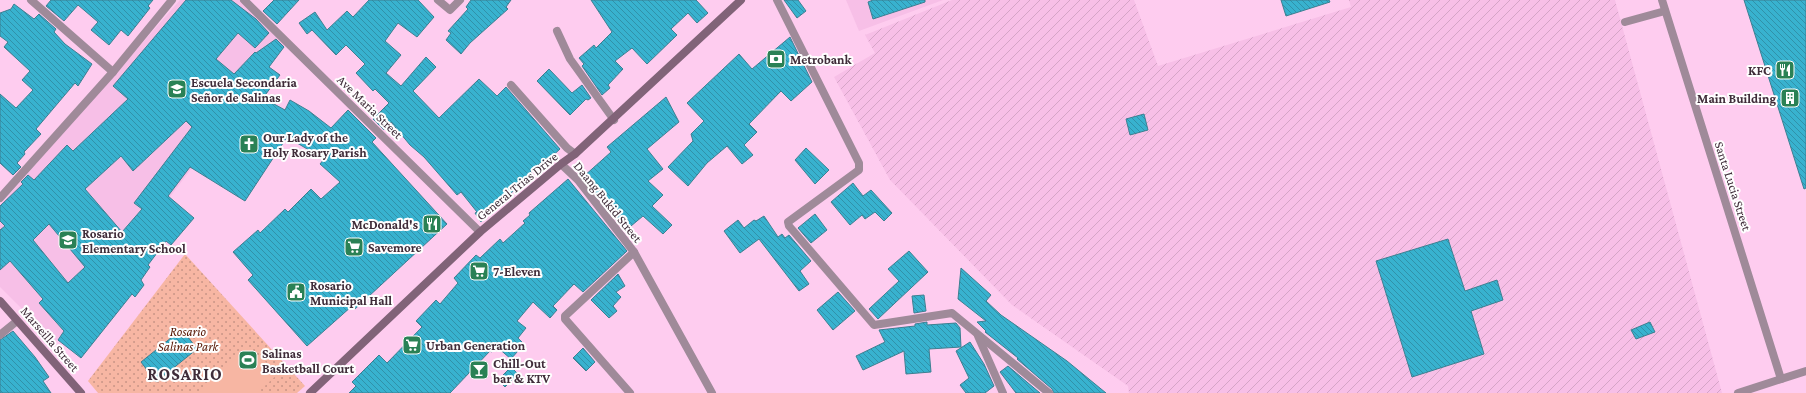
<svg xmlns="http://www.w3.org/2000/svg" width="1806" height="393" font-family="'Crimson Pro',serif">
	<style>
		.built { fill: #f7bfe7 }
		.industrial { fill: url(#industrial-furrows) }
		.park { fill: url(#park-dots) }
		.garden { fill: #f7b6a3 }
		.building { fill: url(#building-back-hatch); stroke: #3d7f91; fill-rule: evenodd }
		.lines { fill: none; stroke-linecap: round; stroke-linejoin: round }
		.street { stroke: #9f8a99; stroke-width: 8 }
		.secondary { stroke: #816378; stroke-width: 8 }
		.labels { text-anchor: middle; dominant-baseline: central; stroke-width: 4; stroke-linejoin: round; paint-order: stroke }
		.poi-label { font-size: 13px; font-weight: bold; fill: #3f2c39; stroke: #fefefe; text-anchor: start }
		.street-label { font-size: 13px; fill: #3f2c39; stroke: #fefefe }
		.park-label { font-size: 13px; font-style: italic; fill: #561400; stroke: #fefefe }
		.district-label { font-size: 17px; font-weight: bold; letter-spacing: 1px; fill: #3f2c39; stroke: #fefefe }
	</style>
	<defs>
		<pattern id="industrial-furrows" width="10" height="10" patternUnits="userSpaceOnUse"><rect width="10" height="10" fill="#f7bfe7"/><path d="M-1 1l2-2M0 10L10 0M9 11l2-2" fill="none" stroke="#d5a4c7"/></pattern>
		<pattern id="park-dots" width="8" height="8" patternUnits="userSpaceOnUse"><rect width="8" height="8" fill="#f7b6a3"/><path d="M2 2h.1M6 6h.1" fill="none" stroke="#c99486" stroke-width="1.8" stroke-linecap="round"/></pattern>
		<pattern id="building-back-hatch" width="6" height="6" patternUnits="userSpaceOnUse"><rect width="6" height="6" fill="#38b2cf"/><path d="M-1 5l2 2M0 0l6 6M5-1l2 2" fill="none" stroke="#3191a9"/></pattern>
	</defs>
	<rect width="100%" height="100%" fill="#feccef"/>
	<g class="built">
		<path d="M180 0H239L287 42 145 230 100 284 55 342 0 287V205Z"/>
		<path d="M846 0H943L859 31Z"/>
	</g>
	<path class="industrial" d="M952 0H1134L1158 66 1351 7 1349 0H1615L1722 393H1129L1128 386 1012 305 890 180 834 77 875 53 865 35Z"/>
	<path class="park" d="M185 254 305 386 297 393H98L88 381Z"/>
	<path class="garden" d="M246 348 280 372 257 393H199Z"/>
	<g class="building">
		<path d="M51 0H153L148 6 150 8 128 36 121 30 109 45 91 30 98 22 78 5 64 21 46 6Z"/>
		<path d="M186 0H231L256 19 269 33 255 48 238 33 216 59 234 74 255 52 256 53 276 39 284 47 269 67 280 75 263 98 285 110 290 100 309 111 331 128 348 110 376 138 372 142 447 224 355 309 352 306 307 346 248 280 253 275 233 252 258 230 260 233 285 209 288 212 311 189 321 199 340 182 320 164 324 159 287 137 245 201 190 167 168 196 194 218 171 245 166 241 148 265 150 267 141 280 144 285 135 297 132 294 81 358 58 340 64 331 39 303 43 299 10 261 0 270V230L5 226 0 221V206L23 184 21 182 28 175 34 180 67 145 73 151 128 99 113 86ZM186 121 192 127 134 203 142 209 122 232 85 189 121 156 133 171ZM49 224 85 267 68 283 33 240Z"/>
		<path d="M274 0H299L277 24 263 11Z"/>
		<path d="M369 0H418L434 17 417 37 398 23 385 41 401 55 386 73 401 86 426 57 436 67 413 91 439 118 479 79 497 96 506 87 560 149 548 160 546 158 530 172 532 173 481 222 475 213 477 212 461 192 457 195 424 157 410 145 391 122 384 130 373 119 389 103 375 89 373 91 356 73 365 64 346 45 336 55 312 30 307 34 299 23 315 12 327 30 347 11 353 17Z"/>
		<path d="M471 0H511L506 7 508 9 470 43 461 54 446 40 451 33 448 31 468 9 466 7Z"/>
		<path d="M591 0H696L708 13 697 23 688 13 671 29 677 35 647 64 632 48 615 61 623 69 608 85 610 88 602 95 582 66 584 64 579 58 594 45 596 48 612 32Z"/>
		<path d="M784 0H798L806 11 797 18Z"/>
		<path d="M873 0H925V2L873 19 868 2Z"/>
		<path d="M1281 0H1329L1330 2 1286 16Z"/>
		<path d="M1744 0H1806V188L1804 189Z"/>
		<path d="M14 4 34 19 39 14 56 29 54 32 65 44 92 64 78 86 75 83 36 129 41 134 24 152 25 154 17 163 21 167 13 175 0 163V94L16 108 33 90 22 80 30 71 4 47 8 42 0 36V13L11 9Z"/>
		<path d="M790 37 812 82 791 101 781 91 749 124 757 132 744 145 753 155 742 164 727 146 707 163 688 186 668 167 693 141 691 134 704 121 687 103 739 54 752 69Z"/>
		<path d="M549 69 572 93 582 85 591 98 588 100 586 99 570 115 537 81Z"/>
		<path d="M666 97 679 122 647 149 663 169 648 181 663 195 652 206 672 225 663 234 643 216 625 231 583 177 611 152 607 147Z"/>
		<path d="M1144 114 1148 130 1130 135 1126 119Z"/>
		<path d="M806 148 829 170 815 184 795 160Z"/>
		<path d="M568 179 627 251 583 292 574 284 553 306 557 310 550 318 533 302 517 321 526 328 518 338 524 344 511 359 497 347 492 352 490 351 450 393H349L356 386 352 382 379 355 387 363 422 327 416 321 436 300 440 304 458 283 454 278 476 255 480 258 500 239 503 243 525 223 523 221 530 215 529 213Z"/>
		<path d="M853 183 863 196 871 190 892 213 884 221 875 212 865 219 862 215 850 225 831 202Z"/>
		<path d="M815 214 827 230 811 243 798 228Z"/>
		<path d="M764 216 778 237 782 234 785 238 789 235 811 261 800 271 809 284 799 291 759 239 740 253 724 231 738 220 744 228 754 220 756 221Z"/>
		<path d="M1448 239 1465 291 1497 280 1503 300 1471 311 1484 354 1412 377 1376 261Z"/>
		<path d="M909 251 928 272 878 319 869 309 899 281 888 269Z"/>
		<path d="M961 268 991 295 986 301 1001 315 1067 361 1106 393H1054L1052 389 1017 359 1018 358 985 332 986 331 977 322 986 321 958 299Z"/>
		<path d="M618 274 625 286 616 292 621 297 613 306 617 311 609 318 591 300Z"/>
		<path d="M838 292 855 311 833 330 817 310Z"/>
		<path d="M924 295 926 311 914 313 912 296Z"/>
		<path d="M927 322V325L956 323 960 328 961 347 929 349 931 372 906 374 904 351 863 370 856 356 885 342 879 330 915 326V324Z"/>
		<path d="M1650 322 1655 332 1636 339 1631 330Z"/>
		<path d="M182 329 197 349 156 382 141 362Z"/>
		<path d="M13 331 35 357 49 377 43 381 51 393H0V340Z"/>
		<path d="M970 342 984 364 994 386 985 393H966L960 385 969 378 956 351Z"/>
		<path d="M583 348 595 362 586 371 573 358Z"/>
		<path d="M1008 366 1040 393H1016L1000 372Z"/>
		<path d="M511 367 518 374 505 387 498 380Z"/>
	</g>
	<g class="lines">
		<g class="street">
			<path d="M31 0 113 72"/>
			<path d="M244 0 480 232"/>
			<path d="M438 0 450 10 460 0"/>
			<path d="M777 0 859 163V170L788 222 789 226 874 325 952 313 1049 393"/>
			<path d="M1662 0 1781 379"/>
			<path d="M1625 22 1665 11"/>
			<path d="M557 31 570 59 614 120"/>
			<path d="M511 85 567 148 575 154"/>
			<path d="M561 164 578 180 634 252 565 316V319L630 393"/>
			<path d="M0 198 113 72 172 0"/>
			<path d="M634 252 712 393"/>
			<path d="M0 335 17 321"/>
			<path d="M978 336 1003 393"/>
			<path d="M1738 393 1806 371"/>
		</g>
		<g class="secondary">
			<path d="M0 301 81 393"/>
			<path d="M310 393 480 232 561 164 575 154 741 0"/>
		</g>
	</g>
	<defs>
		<g id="bank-square" transform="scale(1)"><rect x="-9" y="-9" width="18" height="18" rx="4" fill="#2a8155" stroke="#fefefe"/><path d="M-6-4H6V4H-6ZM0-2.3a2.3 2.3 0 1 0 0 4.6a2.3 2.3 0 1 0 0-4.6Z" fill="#fff"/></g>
		<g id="restaurant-square" transform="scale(1)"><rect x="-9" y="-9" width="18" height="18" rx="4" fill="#2a8155" stroke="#fefefe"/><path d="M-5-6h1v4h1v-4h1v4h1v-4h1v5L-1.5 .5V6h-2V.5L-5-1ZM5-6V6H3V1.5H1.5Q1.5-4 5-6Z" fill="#fff"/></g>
		<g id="school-square" transform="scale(1)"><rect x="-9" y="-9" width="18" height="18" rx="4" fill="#2a8155" stroke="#fefefe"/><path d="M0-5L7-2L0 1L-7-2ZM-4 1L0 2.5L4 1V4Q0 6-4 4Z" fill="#fff"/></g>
		<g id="building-square" transform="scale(1)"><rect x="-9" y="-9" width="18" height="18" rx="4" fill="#2a8155" stroke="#fefefe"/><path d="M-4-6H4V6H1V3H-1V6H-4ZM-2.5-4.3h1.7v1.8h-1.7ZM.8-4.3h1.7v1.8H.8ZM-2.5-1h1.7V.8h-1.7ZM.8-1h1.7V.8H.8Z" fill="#fff"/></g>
		<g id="church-square" transform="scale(1)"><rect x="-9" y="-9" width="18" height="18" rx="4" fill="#2a8155" stroke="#fefefe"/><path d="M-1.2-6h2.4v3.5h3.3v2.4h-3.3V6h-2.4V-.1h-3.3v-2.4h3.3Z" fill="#fff"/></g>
		<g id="supermarket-square" transform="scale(1)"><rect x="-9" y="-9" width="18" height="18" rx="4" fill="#2a8155" stroke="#fefefe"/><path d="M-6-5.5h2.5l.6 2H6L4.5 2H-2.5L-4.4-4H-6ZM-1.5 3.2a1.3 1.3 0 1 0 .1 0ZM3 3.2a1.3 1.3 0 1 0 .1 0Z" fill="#fff"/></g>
		<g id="civic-square" transform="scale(1)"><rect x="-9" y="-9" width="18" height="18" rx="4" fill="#2a8155" stroke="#fefefe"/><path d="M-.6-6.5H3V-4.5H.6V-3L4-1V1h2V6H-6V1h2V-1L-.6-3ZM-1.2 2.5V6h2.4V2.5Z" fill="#fff"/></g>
		<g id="stadium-square" transform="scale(1)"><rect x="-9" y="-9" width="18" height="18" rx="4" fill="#2a8155" stroke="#fefefe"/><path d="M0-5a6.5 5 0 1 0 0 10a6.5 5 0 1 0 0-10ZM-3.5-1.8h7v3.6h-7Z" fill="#fff"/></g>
		<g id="bar-square" transform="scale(1)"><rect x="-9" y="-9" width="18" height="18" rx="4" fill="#2a8155" stroke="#fefefe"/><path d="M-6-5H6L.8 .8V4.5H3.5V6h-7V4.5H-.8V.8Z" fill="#fff"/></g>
	</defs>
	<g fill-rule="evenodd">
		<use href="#bank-square" x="776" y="59"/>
		<use href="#restaurant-square" x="1785" y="70"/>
		<use href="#school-square" x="177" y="89"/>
		<use href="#building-square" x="1790" y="98"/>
		<use href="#church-square" x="249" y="144"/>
		<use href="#restaurant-square" x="432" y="224"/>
		<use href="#school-square" x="68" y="240"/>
		<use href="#supermarket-square" x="354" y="247"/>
		<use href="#supermarket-square" x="479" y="271"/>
		<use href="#civic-square" x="296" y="292"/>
		<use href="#supermarket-square" x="412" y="345"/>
		<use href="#stadium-square" x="248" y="360"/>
		<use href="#bar-square" x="479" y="370"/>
	</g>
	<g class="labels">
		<g class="poi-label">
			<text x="790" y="59">Metrobank</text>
			<text x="1771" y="70" text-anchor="end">KFC</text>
			<text x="191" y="82">Escuela Secondaria<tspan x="191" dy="15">Señor de Salinas</tspan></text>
			<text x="1776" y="98" text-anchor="end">Main Building</text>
			<text x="263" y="137">Our Lady of the<tspan x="263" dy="15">Holy Rosary Parish</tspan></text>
			<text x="418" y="224" text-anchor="end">McDonald's</text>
			<text x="82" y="233">Rosario<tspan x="82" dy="15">Elementary School</tspan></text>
			<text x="368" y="247">Savemore</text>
			<text x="493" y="271">7-Eleven</text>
			<text x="310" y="285">Rosario<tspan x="310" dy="15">Municipal Hall</tspan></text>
			<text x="426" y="345">Urban Generation</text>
			<text x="262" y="353">Salinas<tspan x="262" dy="15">Basketball Court</tspan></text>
			<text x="493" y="363">Chill-Out<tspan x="493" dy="15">bar &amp; KTV</tspan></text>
		</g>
		<g class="street-label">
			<text transform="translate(370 107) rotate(44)">Ave Maria Street</text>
			<text transform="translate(517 186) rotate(-39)">General Trias Drive</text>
			<text transform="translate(1733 186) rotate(72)">Santa Lucia Street</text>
			<text transform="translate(608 202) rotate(51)">Daang Bukid Street</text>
			<text transform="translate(50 339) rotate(49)">Marseilla Street</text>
		</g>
		<g class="park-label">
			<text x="188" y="331">Rosario<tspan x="188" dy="15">Salinas Park</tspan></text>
		</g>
		<g class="district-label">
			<text x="185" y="374">ROSARIO</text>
		</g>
	</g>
</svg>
